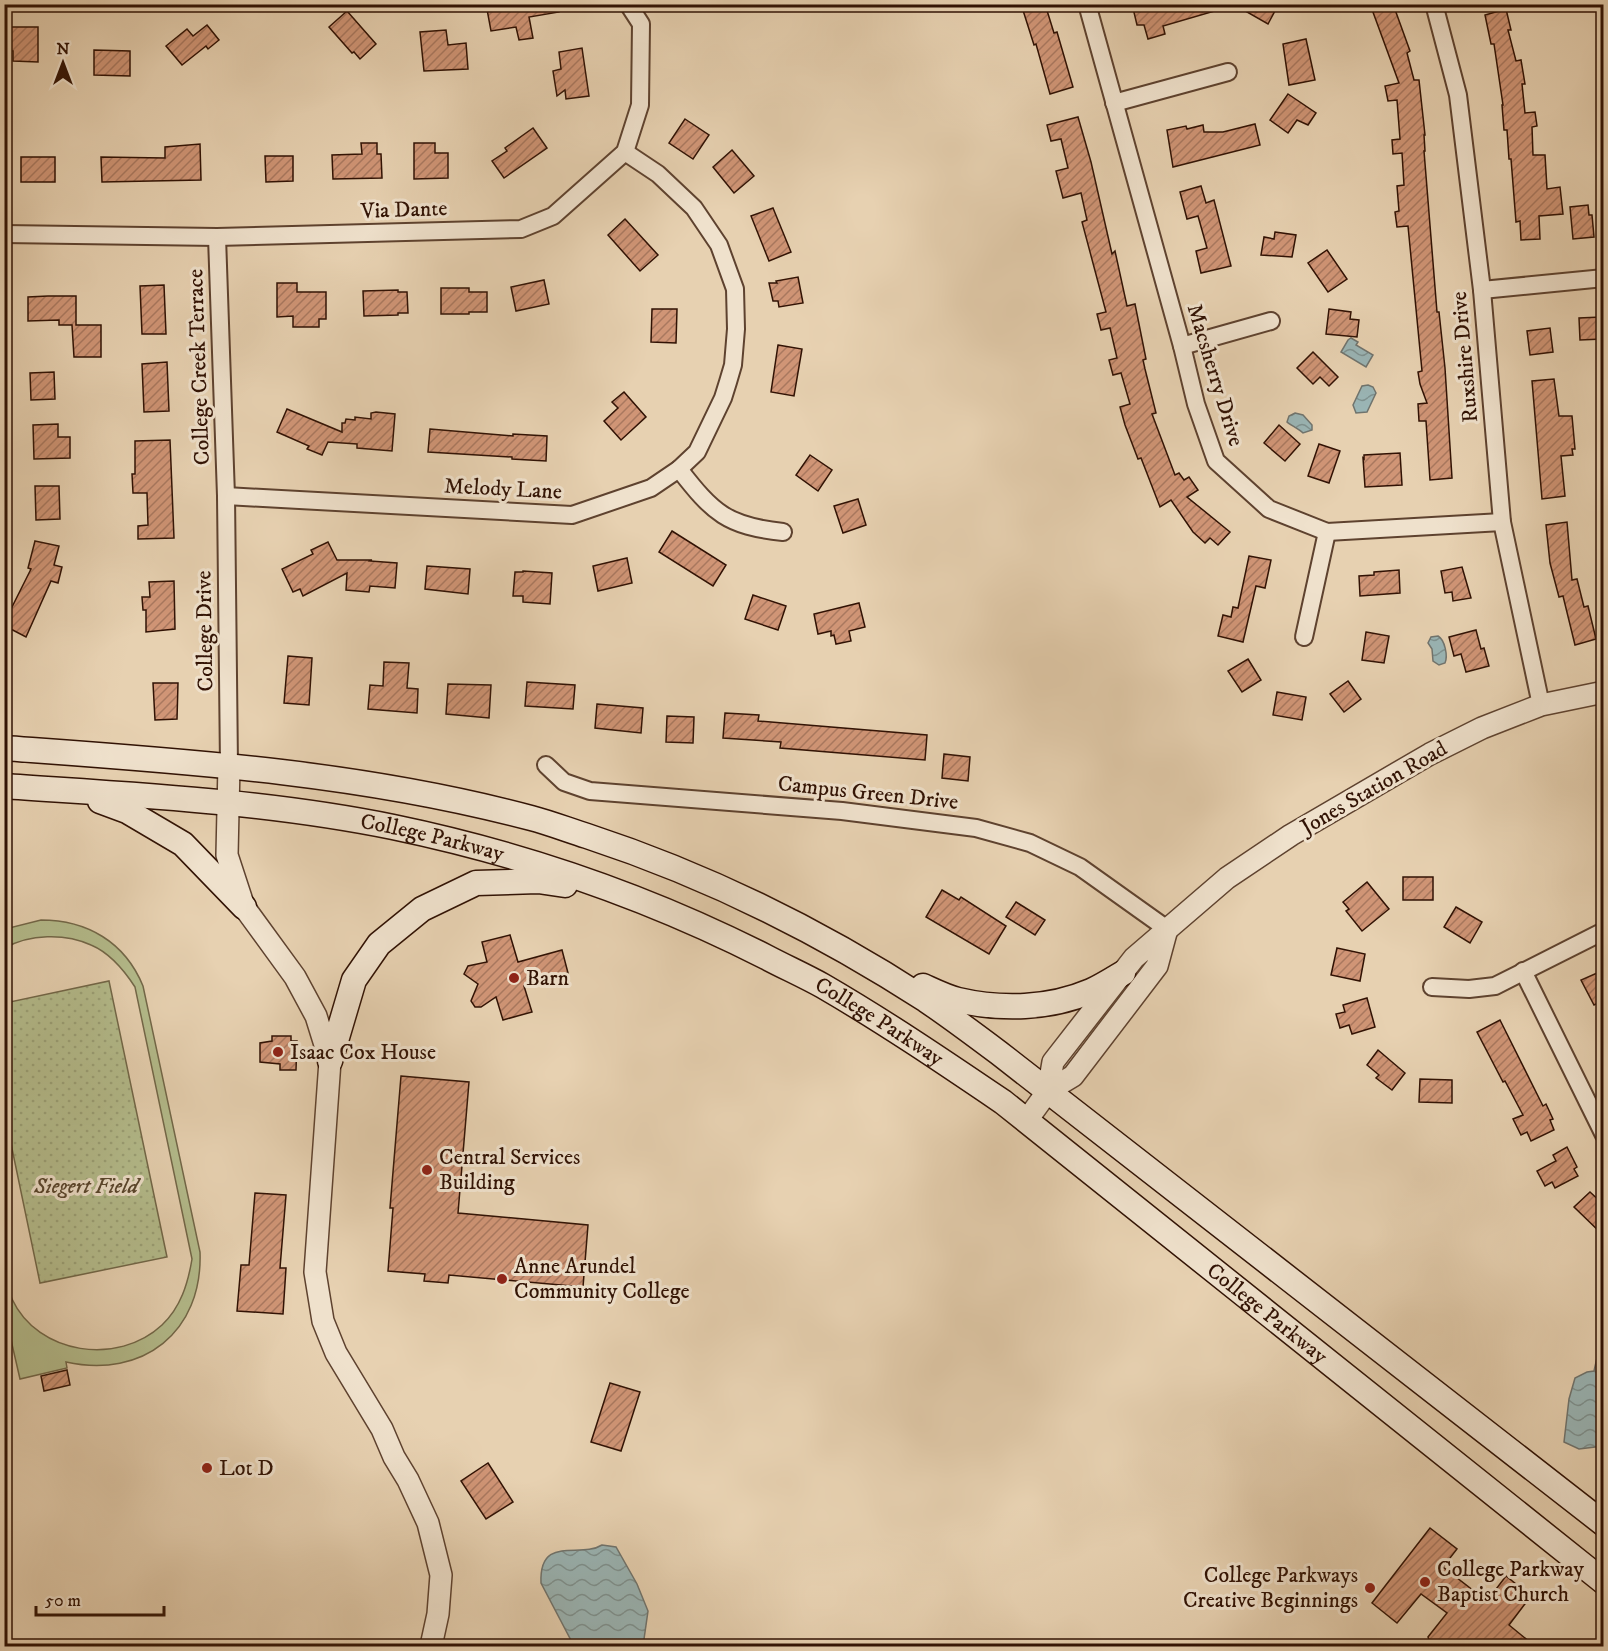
<svg xmlns="http://www.w3.org/2000/svg" width="1608" height="1651" font-family="'IM FELL DW Pica',serif">
	<style>
		.green { fill: #b4bc8c; stroke: #726748; stroke-width: 1.5 }
		.park { fill: url(#park-dots); stroke: #726748; stroke-width: 1.5 }
		.water { fill: url(#water-waves); stroke: #70746e; stroke-width: 1.5 }
		.building { fill: url(#building-hatch); stroke: #311204; stroke-width: 1.5 }
		.lines { fill: none; stroke-linecap: round; stroke-linejoin: round }
		.minor-casing { stroke: #5e422f; stroke-width: 20 }
		.tertiary-casing { stroke: #5e422f; stroke-width: 24 }
		.secondary-casing { stroke: #311204; stroke-width: 27 }
		.minor { stroke: #efe1cc; stroke-width: 16 }
		.tertiary { stroke: #efe1cc; stroke-width: 21 }
		.secondary { stroke: #efe1cc; stroke-width: 24 }
		.poi-dot { fill: #8f2418; stroke: #efe1cc; stroke-width: 2 }
		.labels { text-anchor: middle; dominant-baseline: central; stroke-width: 6; stroke-linejoin: round; paint-order: stroke }
		.street-label { font-size: 22px; fill: #311204; stroke: #efe1cc }
		.poi-label { font-size: 22px; fill: #311204; stroke: #efe1cc; text-anchor: start }
		.park-label { font-size: 22px; font-style: italic; fill: #58452d; stroke: #efe1cc }
	</style>
	<defs>
		<pattern id="park-dots" width="8" height="8" patternUnits="userSpaceOnUse" patternTransform="scale(1.5)"><rect width="8" height="8" fill="#b4bc8c"/><path d="M2 2h.1M6 6h.1" fill="none" stroke="#9ba177" stroke-width="1.8" stroke-linecap="round"/></pattern>
		<pattern id="water-waves" width="16" height="10" patternUnits="userSpaceOnUse" patternTransform="scale(1.5)"><rect width="16" height="10" fill="#9ab5b5"/><path d="M0 5q4-4 8 0t8 0" fill="none" stroke="#7e9291"/></pattern>
		<pattern id="building-hatch" width="6" height="6" patternUnits="userSpaceOnUse" patternTransform="scale(1.5)"><rect width="6" height="6" fill="#d09576"/><path d="M-1 1l2-2M0 6l6-6M5 7l2-2" fill="none" stroke="#a9785f"/></pattern>
	</defs>
	<rect width="100%" height="100%" fill="#e7d1b1"/>
	<filter id="stains"><feTurbulence type="fractalNoise" baseFrequency=".00333" numOctaves="4"/><feColorMatrix values="0 0 0 0 .2 0 0 0 0 .09 0 0 0 0 .02 0 0 0 .5 -.17"/></filter>
	<radialGradient id="worn" r=".72"><stop offset=".6" stop-color="#630" stop-opacity="0"/><stop offset="1" stop-color="#630" stop-opacity=".3"/></radialGradient>
	<path class="green" d="M41 920C87 920 125 942 143 986L200 1252C203 1332 143 1379 66 1362L67 1368 20 1379 5 1314V1268C7 1278 8 1290 12 1299 38 1355 118 1366 162 1325 181 1307 188 1283 192 1259L135 987C124 970 110 953 91 945 65 933 29 934 5 948V929Z"/>
	<path class="park" d="M109 981 167 1257 40 1283 5 1115V1003Z"/>
	<g class="water">
		<path d="M1351 338 1358 342 1356 345 1373 355 1366 367 1341 352 1348 340Z"/>
		<path d="M1368 385 1373 387 1376 393 1367 412 1356 413 1353 405 1362 386Z"/>
		<path d="M1295 413 1303 415 1312 425V430L1303 433C1300 430 1289 424 1287 422L1289 416Z"/>
		<path d="M1438 636C1445 640 1448 656 1445 663L1439 665 1433 661 1432 649 1428 643 1431 637Z"/>
		<path d="M1602 1336 1603 1446 1579 1449 1564 1442 1569 1399 1575 1378 1587 1372 1594 1371Z"/>
		<path d="M602 1545 616 1547 637 1584 648 1611 643 1646H574L541 1583C539 1534 580 1559 602 1545Z"/>
	</g>
	<g class="building">
		<path d="M486 4H558L559 12 529 17 533 38 519 40 516 27 491 31Z"/>
		<path d="M1021 4H1045L1054 33 1057 32 1073 87 1050 94 1036 44 1034 45Z"/>
		<path d="M1132 4H1157L1158 10 1179 4H1225V8L1163 26 1165 34 1148 39 1144 25H1137Z"/>
		<path d="M1233 4H1267L1276 9 1268 24Z"/>
		<path d="M1370 4H1393L1410 51 1407 53 1414 80H1419L1425 135H1424L1425 151H1424L1437 312H1439L1445 368 1452 478 1430 480 1426 421H1419L1418 404 1427 403 1420 384 1418 372 1422 371 1408 226 1397 227 1395 212 1399 211 1397 186 1404 185 1402 153 1393 154 1392 140 1400 139 1397 100 1388 101 1385 86 1399 83Z"/>
		<path d="M1506 9 1511 30H1508L1516 61 1521 60 1525 84H1522L1525 113 1535 112 1537 126 1532 127 1533 155H1545L1547 189 1560 187 1563 214 1539 216 1540 239 1521 240 1520 221 1516 222 1511 159H1509L1507 130H1504L1502 105H1503L1494 44H1491L1485 15Z"/>
		<path d="M347 11 376 44 360 59 354 52 352 53 329 27Z"/>
		<path d="M207 25 219 40 208 49 206 46 182 65 166 46 187 29 193 36Z"/>
		<path d="M11 27H38V62L13 61V51H11Z"/>
		<path d="M446 30 448 45 466 43 468 69 424 71 420 32Z"/>
		<path d="M1306 39 1315 80 1289 85 1283 44Z"/>
		<path d="M582 48 589 96 566 99 565 90 557 96 553 71 561 69 559 52Z"/>
		<path d="M94 50 130 51V76L94 75Z"/>
		<path d="M1288 94 1316 113 1308 125 1297 120 1288 133 1270 120Z"/>
		<path d="M1078 117 1091 162 1112 254 1115 251 1127 306 1135 304 1146 359 1143 360 1145 369 1156 413 1152 414 1175 475 1179 473 1184 480 1189 477 1198 490 1187 497 1230 532 1218 545 1210 538 1205 543 1193 532 1171 500 1160 507 1141 458 1138 459 1125 425 1120 407 1130 404 1121 373 1113 375 1109 360 1117 358 1110 328 1101 330 1097 314 1106 312 1082 222 1087 220 1081 193 1063 198 1056 171 1068 168 1061 139 1051 141 1047 125Z"/>
		<path d="M685 119 709 135 693 159 669 143Z"/>
		<path d="M1255 124 1260 145 1173 167 1167 130 1186 126 1187 129 1203 125 1204 132H1223Z"/>
		<path d="M533 128 547 148 504 178 492 161 507 151 505 148Z"/>
		<path d="M361 143H377V154H381L382 178 333 179 332 155 362 154Z"/>
		<path d="M414 143H435V153H448V178L414 179Z"/>
		<path d="M200 144 201 180 102 182 101 157 165 158V147Z"/>
		<path d="M732 150 754 176 734 193 713 167Z"/>
		<path d="M265 156H293V181L266 182Z"/>
		<rect x="21" y="157" width="34" height="25"/>
		<path d="M1201 186 1206 203 1214 200 1231 266 1201 273 1196 251 1207 248 1198 216 1187 219 1180 192Z"/>
		<path d="M1588 205 1589 215H1592L1594 237 1573 239 1570 207Z"/>
		<path d="M773 208 791 252 769 261 751 216Z"/>
		<path d="M625 219 658 255 640 271 608 235Z"/>
		<path d="M1275 232 1296 235 1292 257 1261 255 1264 237 1274 239Z"/>
		<path d="M1327 250 1347 279 1328 292 1308 263Z"/>
		<path d="M798 277 803 303 779 307 778 301H773L769 283H777L776 281Z"/>
		<path d="M544 280 549 304 516 311 511 287Z"/>
		<path d="M277 283H297V292H326V319H319V327H293V316L277 317Z"/>
		<path d="M164 285 166 334H142L140 286Z"/>
		<path d="M441 288H469V292H487V312H469V314H441Z"/>
		<path d="M398 290V292H407L408 313H398V315L364 316 363 291Z"/>
		<path d="M48 296H76V325H101V357H74L72 325H59V320L28 321V297Z"/>
		<path d="M652 309H677L676 343 651 342Z"/>
		<path d="M1329 309 1351 312 1350 319 1359 320 1357 337 1326 334Z"/>
		<path d="M1601 317 1602 339 1580 340 1579 318Z"/>
		<path d="M1550 328 1553 352 1530 355 1527 331Z"/>
		<path d="M778 345 802 349 794 396 771 392Z"/>
		<path d="M1313 352 1338 377 1329 386 1320 377 1313 384 1297 368Z"/>
		<path d="M167 362 169 411 144 412 142 364Z"/>
		<path d="M54 372 55 399 31 400 30 373Z"/>
		<path d="M1554 379 1559 416H1572L1575 449H1572L1573 455 1561 456 1565 496 1542 499 1532 381Z"/>
		<path d="M624 392 646 417 621 440 604 421 618 408 612 402Z"/>
		<path d="M287 409 342 432V423H345L346 419 355 420V417L371 419V413L376 412 395 414 392 451 357 448V444L328 442 322 455 307 449 309 446 277 432Z"/>
		<path d="M58 424V437H70V458L34 459 33 425Z"/>
		<path d="M1279 425 1300 444 1285 461 1264 443Z"/>
		<path d="M430 429 513 436V434L547 436 546 461 512 459V457L428 452Z"/>
		<path d="M170 440 174 538 138 539V526L148 525 147 493H133L132 474H135V441Z"/>
		<path d="M1319 444 1340 451 1329 483 1308 476Z"/>
		<path d="M1400 453 1402 485 1365 487 1363 458 1364 459V455Z"/>
		<path d="M810 455 832 470 818 491 796 475Z"/>
		<path d="M35 486H59L60 519 36 520Z"/>
		<path d="M858 499 866 525 843 533 834 506Z"/>
		<path d="M1567 522 1572 580 1577 579 1584 607 1588 606 1596 639 1575 645 1563 596 1559 597 1550 563 1546 525Z"/>
		<path d="M672 531 726 565 713 586 659 552Z"/>
		<path d="M35 541 59 546 54 565 62 567 58 583 51 581 26 637 5 626 7 617 31 569 28 568Z"/>
		<path d="M328 542 337 560H372L370 561 397 563 395 588 370 586 369 592 346 590 347 573 303 596 300 589 293 592 282 569 313 554 311 550Z"/>
		<path d="M1249 556 1271 560 1265 588 1256 586 1243 642 1218 636 1223 615 1231 617 1233 607 1238 608Z"/>
		<path d="M627 558 632 583 598 591 593 566Z"/>
		<path d="M427 566 470 569 468 594 425 589Z"/>
		<path d="M1462 567 1471 598 1453 601 1452 592 1445 593 1441 571Z"/>
		<path d="M1399 570 1400 593 1360 596 1359 576 1374 575V572Z"/>
		<path d="M523 571 552 573 550 604 523 602V596H513L515 572H523Z"/>
		<path d="M174 581 175 629 146 632V610H143L142 597H150L149 582Z"/>
		<path d="M753 595 786 606 778 630 745 619Z"/>
		<path d="M859 603 865 627 849 631 851 641 836 644 834 635 831 636V631L818 634 814 614Z"/>
		<path d="M1476 630 1481 649 1484 648 1489 666 1466 672 1461 654 1454 656 1449 637Z"/>
		<path d="M1366 632 1389 636 1384 663 1362 660Z"/>
		<path d="M288 656 312 658 309 705 284 703Z"/>
		<path d="M1248 659 1261 680 1242 692 1228 671Z"/>
		<path d="M384 662 409 663 407 688 418 689 417 713 368 709 370 685 383 686Z"/>
		<path d="M1348 681 1361 699 1344 712 1330 694Z"/>
		<path d="M527 682 575 685 573 709 525 706Z"/>
		<path d="M153 683H178L177 719 155 720Z"/>
		<path d="M448 684 491 685 489 718 446 714Z"/>
		<path d="M1277 692 1306 697 1302 720 1273 715Z"/>
		<path d="M597 704 643 708 641 733 595 728Z"/>
		<path d="M725 713 759 715 758 721 927 735 925 760 780 748 781 742 723 738Z"/>
		<path d="M667 716 694 717 693 743 666 742Z"/>
		<path d="M944 754 970 757 968 781 942 778Z"/>
		<rect x="1403" y="877" width="30" height="23"/>
		<path d="M1367 882 1389 909 1362 931 1346 911 1349 909 1343 902Z"/>
		<path d="M942 890 959 900 961 897 1006 926 989 954 926 917Z"/>
		<path d="M1016 902 1045 920 1035 935 1006 917Z"/>
		<path d="M1456 907 1482 922 1470 943 1444 927Z"/>
		<path d="M510 935 518 962 562 950 568 973 524 986 532 1012 503 1020 496 997 481 1007H475L471 1001 478 984 464 974 468 966 487 962 482 942Z"/>
		<path d="M1337 948 1365 954 1360 981 1331 975Z"/>
		<path d="M1604 970V1000L1594 1005 1581 980Z"/>
		<path d="M1367 998 1375 1027 1352 1034 1349 1025 1340 1028 1336 1014 1345 1012 1343 1005Z"/>
		<path d="M1500 1020 1543 1106 1546 1104 1553 1119 1550 1120 1554 1130 1531 1141 1527 1132 1521 1135 1513 1119 1523 1115 1505 1081 1503 1082 1477 1032Z"/>
		<path d="M272 1036H291V1041H297L296 1070H280V1064L260 1062V1043L272 1041Z"/>
		<path d="M1378 1050 1405 1073 1392 1090 1376 1078 1379 1075 1367 1065Z"/>
		<path d="M401 1076 469 1082 458 1213 588 1225 583 1287 449 1275 448 1283 424 1281 425 1274 388 1271 393 1208H390Z"/>
		<path d="M1420 1079 1452 1080V1103L1419 1102Z"/>
		<path d="M1567 1147 1577 1167 1574 1169 1578 1176 1555 1188 1552 1182 1545 1186 1537 1171 1556 1161 1553 1155Z"/>
		<path d="M1590 1192 1604 1205V1236L1574 1207Z"/>
		<path d="M255 1193 286 1195 280 1268H286L283 1314 237 1311 241 1265H249Z"/>
		<path d="M67 1370 70 1385 44 1391 41 1376Z"/>
		<path d="M610 1383 640 1392 621 1451 591 1442Z"/>
		<path d="M488 1463 513 1502 486 1519 461 1481Z"/>
		<path d="M1430 1528 1457 1549 1443 1567 1487 1601 1506 1576 1531 1596 1509 1625 1536 1647H1434L1430 1643 1428 1637 1447 1613 1421 1594 1397 1623 1372 1603Z"/>
	</g>
	<g class="lines">
		<g class="minor-casing">
			<g id="minor">
				<path d="M1087 4 1182 346 1196 404 1216 461 1269 509 1327 532 1502 522"/>
				<path d="M1434 4 1458 95 1482 290 1502 522 1541 705"/>
				<path d="M1114 103 1228 72"/>
				<path d="M4 234 217 237 521 229 553 216 625 152 640 105 641 24 628 4"/>
				<path d="M217 237 226 496 229 765"/>
				<path d="M1482 290 1604 278"/>
				<path d="M1182 346 1271 321"/>
				<path d="M679 469C713 513 727 526 783 532"/>
				<path d="M226 496 572 515 651 488 679 469 697 452 723 398 728 382 733 365 736 329 735 289 719 245 694 208 658 174 625 152"/>
				<path d="M1304 637 1327 532"/>
				<path d="M546 765 564 782 590 791 842 811 976 828 1030 843 1080 867 1167 929"/>
				<path d="M1523 971 1604 1135"/>
				<path d="M1432 987 1469 989 1495 986 1604 931"/>
			</g>
		</g>
		<g class="tertiary-casing">
			<g id="tertiary">
				<path d="M229 765 227 855 244 907 295 977 316 1016 330 1061 315 1272 323 1321 336 1353 382 1429 394 1457 408 1480 428 1523 441 1575 438 1614 431 1646"/>
				<path d="M1048 1091 1053 1062 1134 958 1227 878 1291 835 1430 754 1482 728 1541 705 1604 692"/>
				<path d="M1027 1120 1048 1091 1073 1076 1157 966 1167 929"/>
			</g>
		</g>
		<g class="secondary-casing">
			<g id="secondary">
				<path d="M4 748C182 761 359 772 531 818 550 823 568 830 587 836 706 875 821 932 926 1000 951 1017 975 1035 999 1053L1604 1524"/>
				<path id="s1" d="M4 786C134 795 265 801 393 827 523 854 648 897 766 957 785 967 805 976 823 986 885 1022 944 1062 1003 1102L1604 1582"/>
				<path d="M100 801 127 811 183 844 244 907"/>
				<path d="M923 986C934 991 946 997 958 1000 1001 1010 1049 1009 1091 991 1102 986 1113 979 1123 973"/>
				<path d="M330 1061 354 980 379 944 422 909 476 883 538 881 565 885"/>
			</g>
		</g>
		<use href="#minor" class="minor"/>
		<use href="#tertiary" class="tertiary"/>
		<use href="#secondary" class="secondary"/>
	</g>
	<g class="poi-dot">
		<circle cx="514" cy="978" r="6"/>
		<circle cx="278" cy="1052" r="6"/>
		<circle cx="427" cy="1170" r="6"/>
		<circle cx="502" cy="1279" r="6"/>
		<circle cx="207" cy="1468" r="6"/>
		<circle cx="1425" cy="1582" r="6"/>
		<circle cx="1370" cy="1588" r="6"/>
	</g>
	<g class="labels">
		<g class="street-label">
			<text transform="translate(404 210) rotate(-2)">Via Dante</text>
			<text transform="translate(1465 357) rotate(-95)">Ruxshire Drive</text>
			<text transform="translate(199 367) rotate(-92)">College Creek Terrace</text>
			<text transform="translate(1215 375) rotate(73)">Macsherry Drive</text>
			<text transform="translate(503 489) rotate(3)">Melody Lane</text>
			<text transform="translate(205 631) rotate(-91)">College Drive</text>
			<text transform="translate(1374 788) rotate(-30)">Jones Station Road</text>
			<text transform="translate(868 793) rotate(6)">Campus Green Drive</text>
			<text stroke="none"><textPath href="#s1" startOffset="432">College Parkway</textPath></text>
			<text stroke="none"><textPath href="#s1" startOffset="918">College Parkway</textPath></text>
			<text stroke="none"><textPath href="#s1" startOffset="1404">College Parkway</textPath></text>
		</g>
		<g class="poi-label">
			<text x="526" y="978">Barn</text>
			<text x="290" y="1052">Isaac Cox House</text>
			<text x="439" y="1157">Central Services<tspan x="439" dy="25">Building</tspan></text>
			<text x="514" y="1266">Anne Arundel<tspan x="514" dy="25">Community College</tspan></text>
			<text x="219" y="1468">Lot D</text>
			<text x="1437" y="1569">College Parkway<tspan x="1437" dy="25">Baptist Church</tspan></text>
			<text x="1358" y="1575" text-anchor="end">College Parkways<tspan x="1358" dy="25">Creative Beginnings</tspan></text>
		</g>
		<g class="park-label">
			<text x="86" y="1186">Siegert Field</text>
		</g>
	</g>
	<rect width="1608" height="1651" fill="none" stroke="#e7d1b1" stroke-width="24"/>
	<rect x="6" y="6" width="1596" height="1639" fill="none" stroke="#311204" stroke-width="3"/>
	<rect x="12" y="12" width="1584" height="1627" fill="none" stroke="#311204" stroke-width="1.5"/>
	<g transform="translate(63 63)" stroke="#efe1cc" stroke-width="4.5" paint-order="stroke">
	<path d="M0-4.5L10 22L0 15L-10 22Z" fill="#311204"/>
	<text y="-9" font-size="16" font-weight="bold" text-anchor="middle" fill="#311204">N</text>
	</g>
	<path d="M36 1606v9h128v-9" fill="none" stroke="#311204" stroke-width="3"/>
	<text x="45" y="1606" font-size="18" fill="#311204" stroke="#efe1cc" stroke-width="4.5" paint-order="stroke">50 m</text>
	<rect width="100%" height="100%" filter="url(#stains)"/>
	<rect width="100%" height="100%" fill="url(#worn)"/>
</svg>
